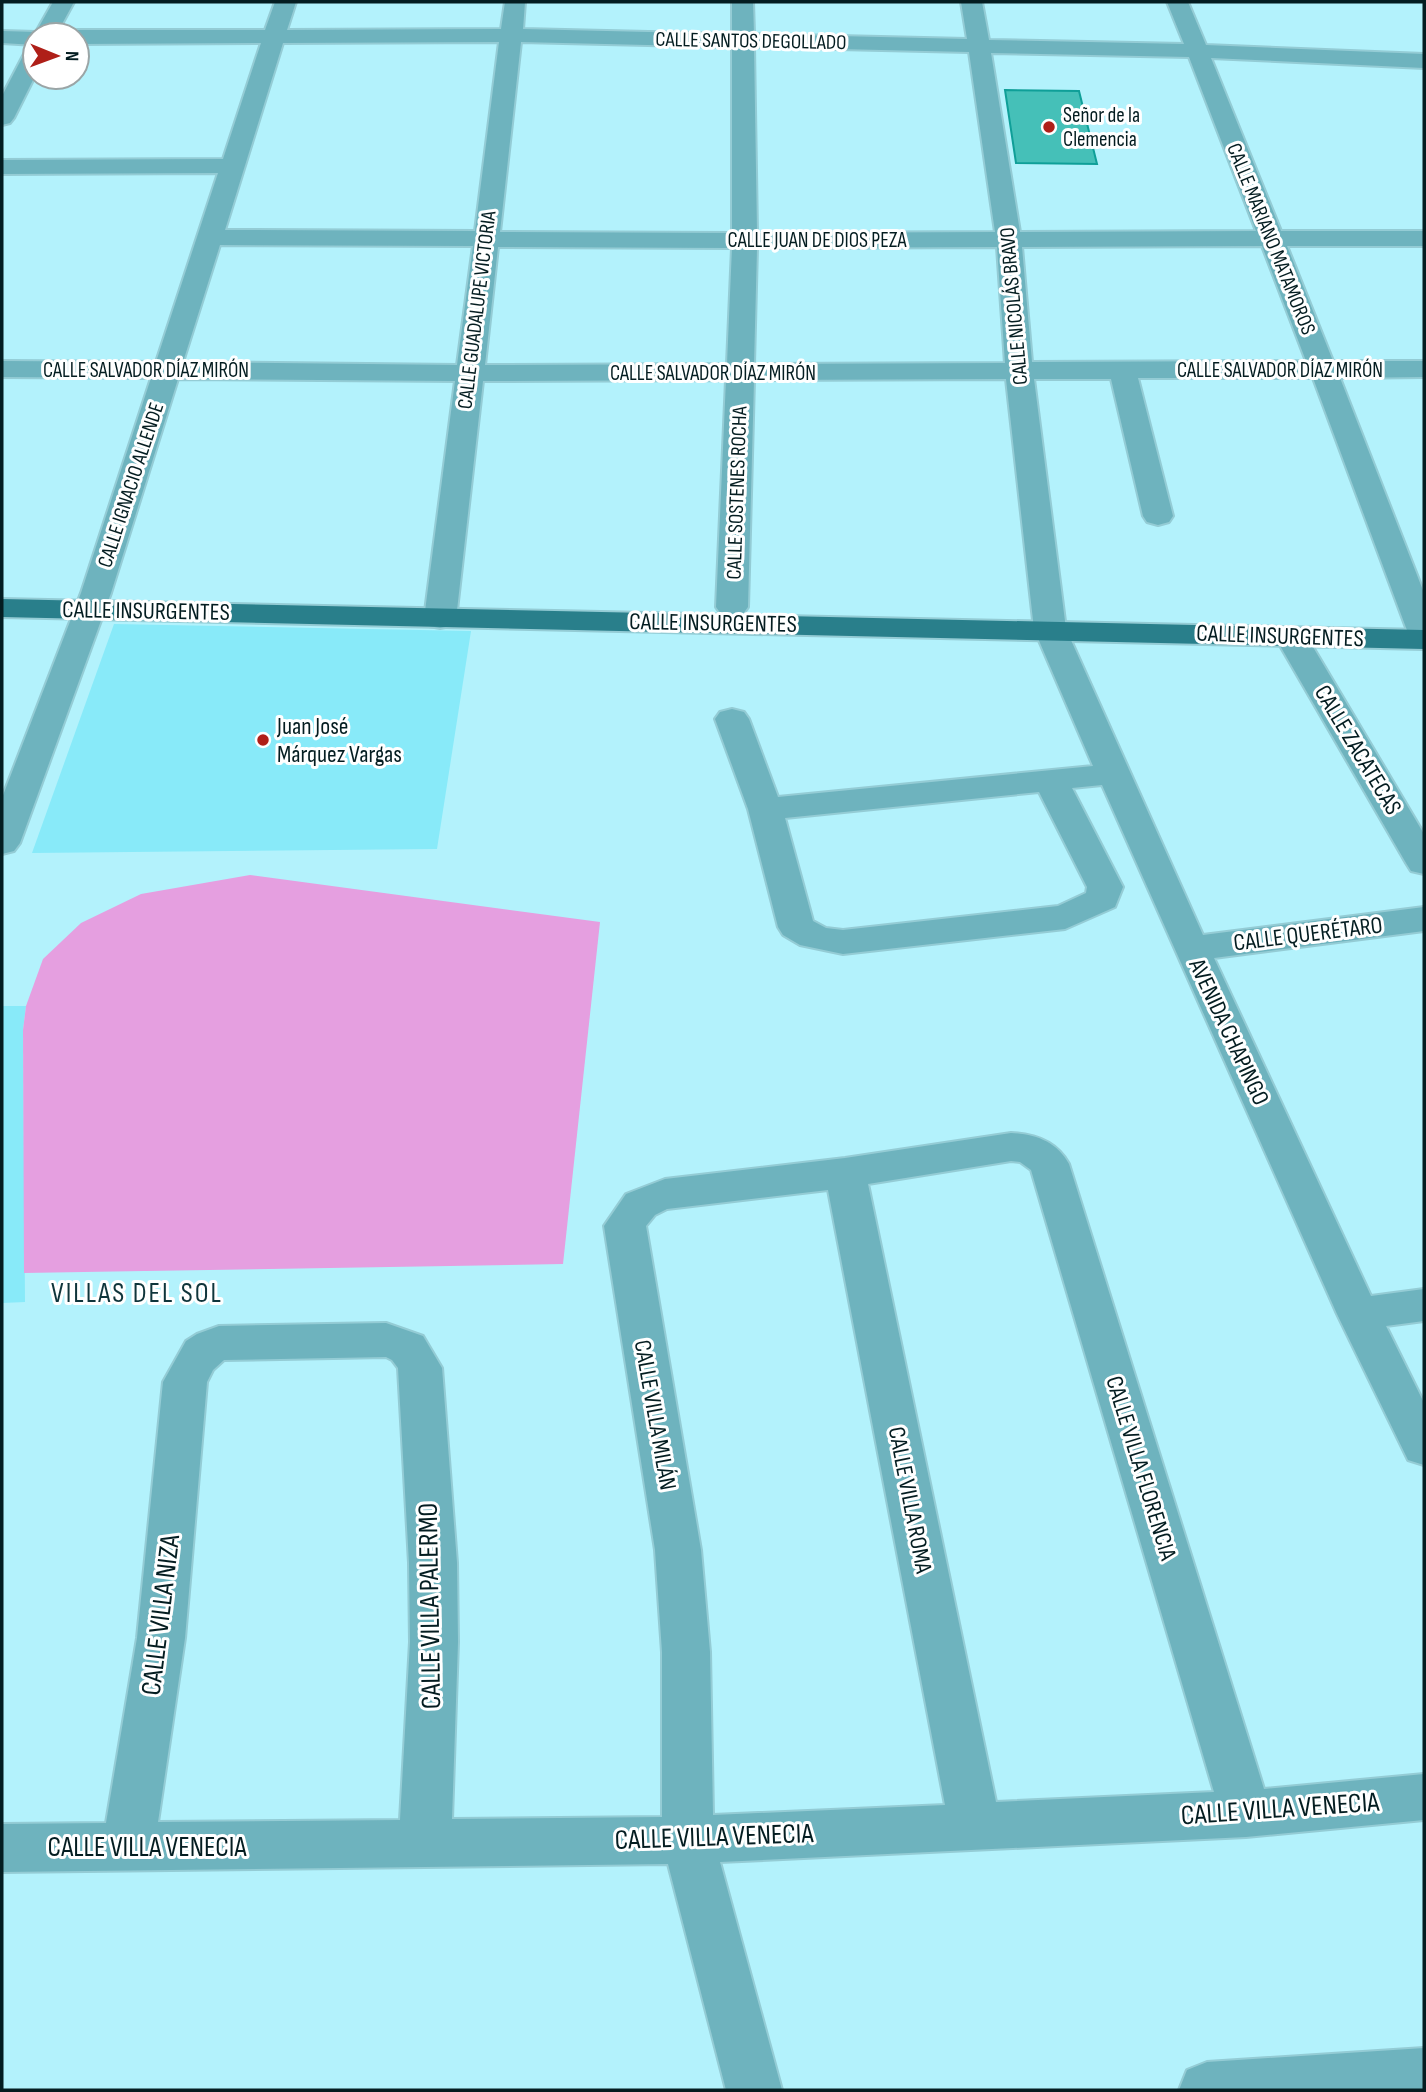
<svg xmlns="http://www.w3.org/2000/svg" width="1426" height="2092" font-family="'Sofia Sans Condensed',sans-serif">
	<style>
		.built { fill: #88eaf9 }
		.green { fill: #e59fe0 }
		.building { fill: #45c0b8; stroke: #0f9f98; stroke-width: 2 }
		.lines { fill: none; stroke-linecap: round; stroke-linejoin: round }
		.minor-casing { stroke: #94ccd5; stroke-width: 4 }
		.major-casing { stroke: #94ccd5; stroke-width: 4 }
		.minor { fill: #6eb3be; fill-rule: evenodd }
		.major { fill: #297f8b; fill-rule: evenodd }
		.poi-dot { fill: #af1f18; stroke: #fff; stroke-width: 2.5 }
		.labels { text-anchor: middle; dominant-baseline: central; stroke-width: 6; stroke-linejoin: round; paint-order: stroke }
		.far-street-label { font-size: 21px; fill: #041d21; stroke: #fff }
		.far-poi-label { font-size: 21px; fill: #041d21; stroke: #fff; text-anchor: start }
		.street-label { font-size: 24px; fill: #041d21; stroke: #fff }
		.poi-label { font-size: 24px; fill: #041d21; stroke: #fff; text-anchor: start }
		.quarter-label { font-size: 28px; letter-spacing: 2px; fill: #0f353b; stroke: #fff }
		.near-street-label { font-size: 28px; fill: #041d21; stroke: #fff }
	</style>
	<rect width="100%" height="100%" fill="#b3f2fc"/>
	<g class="built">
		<path d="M114 624 471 631 437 849 32 853Z"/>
		<path d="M2 1006H26L23 1030 25 1302 2 1303Z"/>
	</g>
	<path class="green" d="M250 875 600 922 563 1264 24 1273 23 1030 26 1006 43 959 81 923 141 894Z"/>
	<path class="building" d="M1005 90 1079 91 1097 164 1016 163Z"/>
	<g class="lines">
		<g class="minor-casing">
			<g id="minor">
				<path d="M53 2H74L56 35H35V45L2 43V31L36 32Z"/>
				<path d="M275 2H296L287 30 501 29 505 2H525L523 29 732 34V2H753L754 34 967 39 961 2H982L989 40 1184 44 1167 2H1188L1206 45 1424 54V68L1211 58 1281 231H1424V246H1287L1333 361H1424V377L1340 378 1424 593V642L1413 640 1408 633 1313 378H1138L1173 516 1169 522 1158 525 1147 522 1143 516 1111 379H1034L1066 629 1203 935 1424 907V931L1214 958 1371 1296 1424 1289V1321L1386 1326 1424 1403V1465L1408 1460 1337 1314 1102 785 1072 788 1123 887 1115 907 1065 929 843 954 800 945 783 935 778 927 748 809 715 719 720 712 732 709 744 712 749 719 778 797 1093 766 1034 629 1006 379 754 380 748 607 743 614 732 616 721 614 716 607 726 380 483 381 456 619 451 626 440 628 429 626 424 619 455 381 178 379 111 593 20 843 14 851 2 854V798L81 593 151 378 2 377V361L156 362 218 173 2 174V160L223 159 261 43 77 44V35H67L77 30H265ZM499 42 475 231 225 230 283 43ZM521 42 732 47V233L500 232ZM754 47 969 52 995 232 757 233ZM991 53 1189 57 1256 231 1020 232ZM220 245 473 246 457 365 183 362ZM1262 246 1306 361 1032 362 1022 247ZM498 247 732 248 727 364 485 365ZM997 247 1005 363 754 364 757 248ZM1039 792 1087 887 1086 893 1058 906 843 930 826 928 813 921 785 818Z"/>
				<path d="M35 47V76L14 118 10 123 2 125V96L24 54 27 49Z"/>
				<path d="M1291 627 1302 630 1307 637 1424 834V874L1411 871 1406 863 1275 637 1280 630Z"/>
				<path d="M1011 1133C1036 1134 1057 1142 1069 1164L1264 1789 1424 1774V1820L1246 1837 720 1862 782 2090H726L668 1864 2 1872V1824L106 1823 137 1638 163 1382 186 1341 197 1334 219 1326 386 1323 423 1336 442 1368 457 1563 458 1642 452 1819 662 1817V1652L655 1550 604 1226 626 1194 665 1179 845 1158ZM1011 1161 1020 1162 1031 1170 1214 1792 996 1802 868 1184ZM828 1190 945 1805 713 1815 710 1652 701 1550 646 1226 655 1215 667 1209ZM386 1357 392 1360 398 1368 409 1563 410 1642 400 1820 158 1822 185 1638 207 1382 213 1370 224 1360Z"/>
				<path d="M1424 2048V2090H1179L1187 2070 1207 2062Z"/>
			</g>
		</g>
		<g class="major-casing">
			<path id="major" d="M2 599 1424 630V649L2 617Z"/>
		</g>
		<use href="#minor" class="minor"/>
		<use href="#major" class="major"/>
	</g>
	<g class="poi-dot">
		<circle cx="1049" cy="127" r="7"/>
		<circle cx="263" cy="740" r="7"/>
	</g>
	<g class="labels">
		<g class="far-street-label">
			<text transform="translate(751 41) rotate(1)">CALLE SANTOS DEGOLLADO</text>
			<text transform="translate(1271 239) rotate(68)">CALLE MARIANO MATAMOROS</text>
			<text x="817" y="240">CALLE JUAN DE DIOS PEZA</text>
			<text transform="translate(1014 306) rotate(-95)">CALLE NICOLÁS BRAVO</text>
			<text transform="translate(477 310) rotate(-83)">CALLE GUADALUPE VICTORIA</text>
			<text x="146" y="370">CALLE SALVADOR DÍAZ MIRÓN</text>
			<text x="1280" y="370">CALLE SALVADOR DÍAZ MIRÓN</text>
			<text x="713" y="373">CALLE SALVADOR DÍAZ MIRÓN</text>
			<text transform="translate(131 485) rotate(-72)">CALLE IGNACIO ALLENDE</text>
			<text transform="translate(737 493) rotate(-88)">CALLE SOSTENES ROCHA</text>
		</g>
		<g class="far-poi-label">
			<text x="1063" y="115">Señor de la<tspan x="1063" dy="24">Clemencia</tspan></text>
		</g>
		<g class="street-label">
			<text transform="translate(146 611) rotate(1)">CALLE INSURGENTES</text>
			<text transform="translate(713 623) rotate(1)">CALLE INSURGENTES</text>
			<text transform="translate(1280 636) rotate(2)">CALLE INSURGENTES</text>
			<text transform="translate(1358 750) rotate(59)">CALLE ZACATECAS</text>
			<text transform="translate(1308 934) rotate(-7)">CALLE QUERÉTARO</text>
			<text transform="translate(1229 1032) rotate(65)">AVENIDA CHAPINGO</text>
			<text transform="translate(655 1415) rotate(80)">CALLE VILLA MILÁN</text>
			<text transform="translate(1141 1468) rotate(73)">CALLE VILLA FLORENCIA</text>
			<text transform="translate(910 1500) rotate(79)">CALLE VILLA ROMA</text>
		</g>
		<g class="poi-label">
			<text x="277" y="726">Juan José<tspan x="277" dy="28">Márquez Vargas</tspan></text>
		</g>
		<g class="quarter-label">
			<text x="137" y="1293">VILLAS DEL SOL</text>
		</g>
		<g class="near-street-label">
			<text transform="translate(430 1606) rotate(-91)">CALLE VILLA PALERMO</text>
			<text transform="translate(161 1615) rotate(-83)">CALLE VILLA NIZA</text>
			<text transform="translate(1280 1809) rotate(-4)">CALLE VILLA VENECIA</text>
			<text transform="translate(714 1837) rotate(-2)">CALLE VILLA VENECIA</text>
			<text x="147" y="1847">CALLE VILLA VENECIA</text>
		</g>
	</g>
	<rect width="1426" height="2092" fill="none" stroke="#041d21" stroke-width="7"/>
	<g transform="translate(56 56) rotate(91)"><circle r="33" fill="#ffffff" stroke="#9ba5a6" stroke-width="2"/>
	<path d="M0-5L12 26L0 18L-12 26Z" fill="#af1f18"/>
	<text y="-10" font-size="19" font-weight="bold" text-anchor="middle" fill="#041d21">N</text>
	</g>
</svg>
